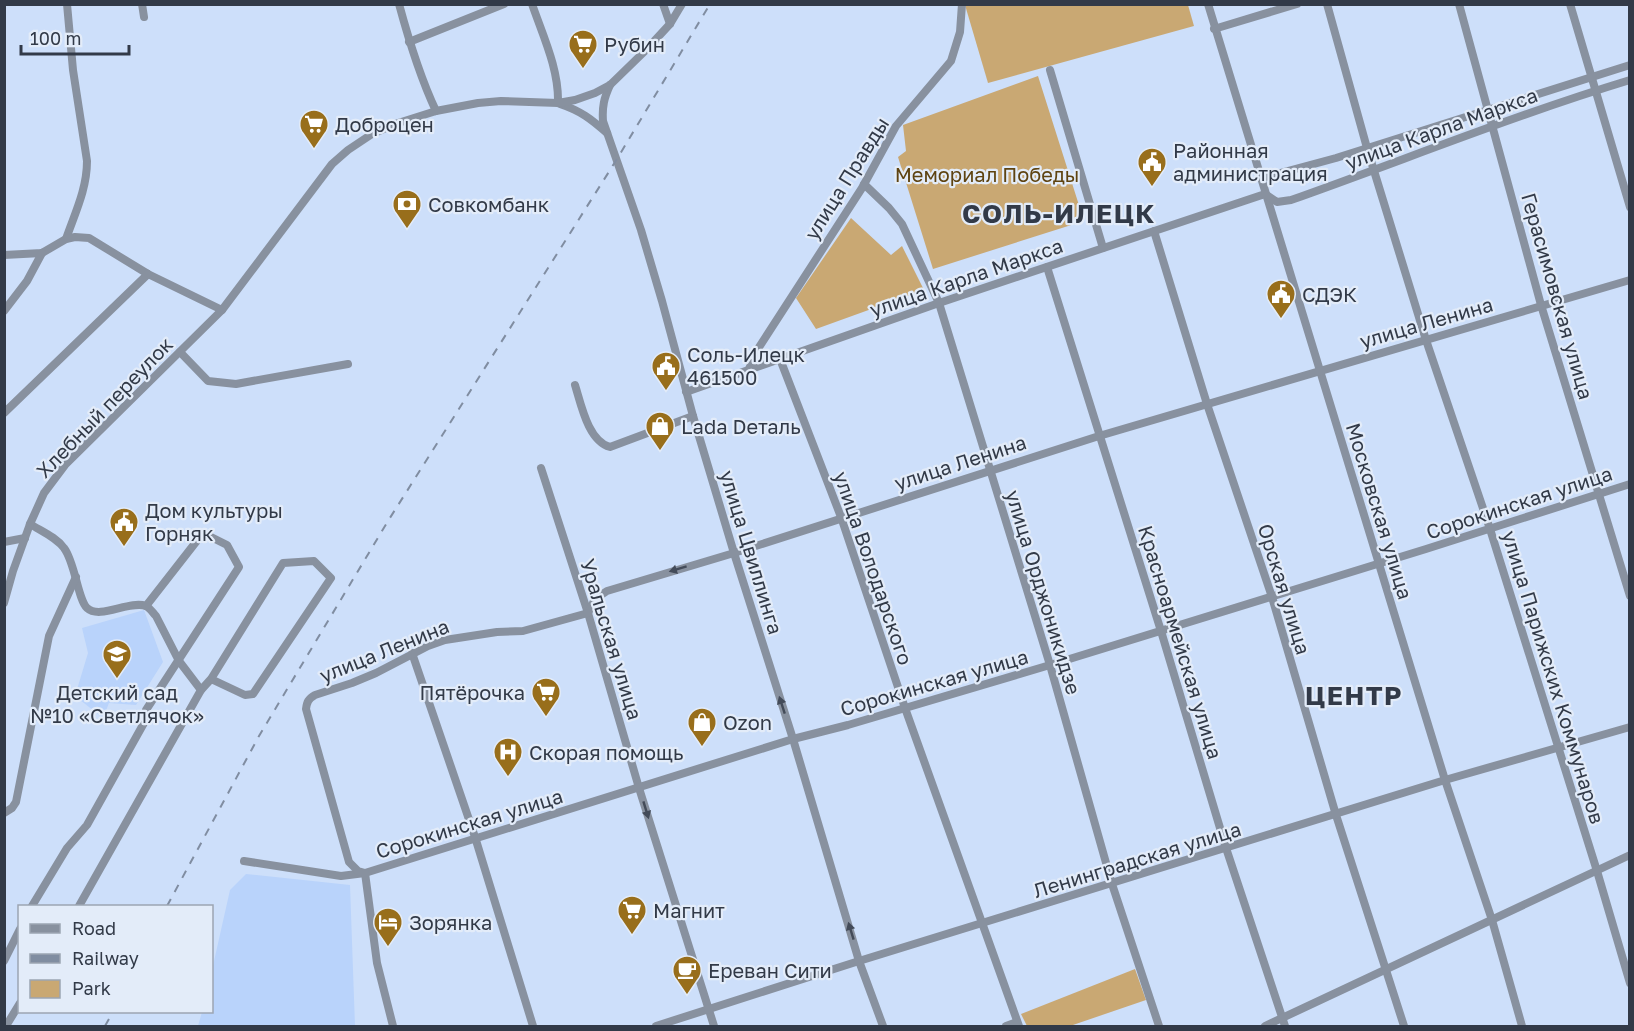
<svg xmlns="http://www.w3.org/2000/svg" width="1634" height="1031" font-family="'Golos Text',sans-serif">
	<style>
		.built { fill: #b9d3fb }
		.green { fill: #c9a873 }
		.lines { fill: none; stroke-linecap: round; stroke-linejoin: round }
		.minor { stroke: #88919f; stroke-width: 8 }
		.rail { stroke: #808da1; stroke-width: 2; stroke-dasharray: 8 8; stroke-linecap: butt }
		.oneway { fill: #434b59 }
		.labels { text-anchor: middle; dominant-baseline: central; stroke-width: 4.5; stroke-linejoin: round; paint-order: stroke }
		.poi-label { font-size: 20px; fill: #323a48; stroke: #e3ecf9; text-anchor: start }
		.street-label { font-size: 20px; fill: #323a48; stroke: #e3ecf9 }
		.park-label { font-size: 20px; fill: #5e4311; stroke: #e3ecf9 }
		.district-label { font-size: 26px; font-weight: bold; letter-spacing: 1.5px; fill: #323a48; stroke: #e3ecf9 }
	</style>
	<rect width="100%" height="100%" fill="#cddffa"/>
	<g class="built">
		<path d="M144 610 163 662 136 705 109 703 103 718 75 696 88 653 82 628Z"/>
		<path d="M246 874 350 885 355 1026H198L202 1012H212V970L230 890Z"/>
	</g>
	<g class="green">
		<path d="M965 5H1188L1194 26 988 83Z"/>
		<path d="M1038 76 1084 221 933 269 898 157 906 151 903 125Z"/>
		<path d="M851 218 891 255 902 246 924 290 816 329 796 298Z"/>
		<path d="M1135 969 1146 1000 1070 1026H1027L1021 1014Z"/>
	</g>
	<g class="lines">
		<g class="minor">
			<path d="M142 4 144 17"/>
			<path d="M399 4C409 41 420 77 436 111"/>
			<path d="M532 4C543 36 559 69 558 103"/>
			<path d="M663 4 670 24"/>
			<path d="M1208 4 1445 780 1492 920 1522 1026"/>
			<path d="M1327 4 1367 148 1426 340 1490 529 1597 871 1630 983"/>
			<path d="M1459 4 1541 305 1630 596"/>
			<path d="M1570 4 1630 207"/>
			<path d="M1214 29 1297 4"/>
			<path d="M409 42 504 4"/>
			<path d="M1050 70 1103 248"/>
			<path d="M610 85C604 98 602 107 603 121L641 230 662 301 693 416 734 553 793 739 859 961 883 1026"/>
			<path d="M560 104C581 111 591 119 607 133"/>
			<path d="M1262 178 1336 158 1630 65"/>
			<path d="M864 184 889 208 902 224 939 303 1050 665 1112 884 1159 1026"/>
			<path d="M1154 231 1207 404 1272 597 1336 815 1404 1026"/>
			<path d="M66 239C75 213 87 189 87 161L73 70 67 4"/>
			<path d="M4 255 42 253 66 239 75 237 89 238 148 274 222 310"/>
			<path d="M1047 267 1161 631 1226 848 1285 1026"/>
			<path d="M4 311 27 281 42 253"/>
			<path d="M180 352 208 381 236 384 348 364"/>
			<path d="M780 359 841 517 905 708 1019 1026"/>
			<path d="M749 369 756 352 862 188 896 126 951 61 960 32 962 4"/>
			<path d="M575 385C581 404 588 441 610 447L693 416"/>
			<path d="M686 392 939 303 1265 194 1277 202 1291 200C1404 160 1515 115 1630 80"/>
			<path d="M4 413 148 274"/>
			<path d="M541 468 588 613 639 788 714 1026"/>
			<path d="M30 524C41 531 56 537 64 548 75 562 78 600 87 608 100 620 129 600 146 606 150 608 153 613 156 616L179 661 201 690"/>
			<path d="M4 542 25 538"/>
			<path d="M4 603 13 571 30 524 44 493 65 465 222 310 332 164 348 150 372 134 395 124 436 111 478 103 501 101 558 103 575 100 595 93 610 85 646 50 670 24 682 4"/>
			<path d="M588 613 595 599 607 591 734 553 1099 436 1630 280"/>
			<path d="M412 653 475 837 533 1026"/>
			<path d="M4 813 12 808 16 802 49 636 76 577"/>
			<path d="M244 861 341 876 365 873 793 739 848 725 1050 665 1426 549 1630 484"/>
			<path d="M32 906 67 848 87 825 144 723 146 710 239 567 227 545 203 533 146 606"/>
			<path d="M79 906 201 690 211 679 283 563 314 561 331 578 253 694 245 695 211 679"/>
			<path d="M4 961 20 929"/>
			<path d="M6 1026 20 1003"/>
			<path d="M393 1026 377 963 365 873 358 871 349 862 306 709C307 702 308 699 315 695L352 683 376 673 428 646 445 640 497 632 523 631 588 613"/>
			<path d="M656 1026 859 961 1445 780 1630 727"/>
			<path d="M1006 1026 1017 1022"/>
			<path d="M1265 1026 1630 855"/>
		</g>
		<g class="rail">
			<path d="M167 906 259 736 388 521 617 159 710 4"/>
			<path d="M105 1026 113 1012"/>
		</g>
	</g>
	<defs><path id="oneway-solid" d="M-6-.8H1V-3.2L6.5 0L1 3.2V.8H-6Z" transform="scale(1.5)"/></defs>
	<g class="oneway">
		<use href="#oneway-solid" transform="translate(678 569) rotate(163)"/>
		<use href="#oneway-solid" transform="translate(782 705) rotate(-108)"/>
		<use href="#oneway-solid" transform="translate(646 810) rotate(73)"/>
		<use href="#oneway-solid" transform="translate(851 931) rotate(-107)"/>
	</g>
	<defs>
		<g id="supermarket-pin" transform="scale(1.5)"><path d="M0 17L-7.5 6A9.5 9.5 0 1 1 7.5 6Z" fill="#986e1b" stroke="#e3ecf9"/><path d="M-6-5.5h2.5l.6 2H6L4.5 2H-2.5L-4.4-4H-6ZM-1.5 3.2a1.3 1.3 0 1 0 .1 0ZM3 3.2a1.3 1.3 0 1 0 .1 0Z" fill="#fff"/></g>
		<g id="civic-pin" transform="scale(1.5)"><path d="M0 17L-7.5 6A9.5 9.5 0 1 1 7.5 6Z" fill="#986e1b" stroke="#e3ecf9"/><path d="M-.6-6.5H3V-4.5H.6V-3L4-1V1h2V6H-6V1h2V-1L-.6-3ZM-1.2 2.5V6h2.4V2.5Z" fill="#fff"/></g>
		<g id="bank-pin" transform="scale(1.5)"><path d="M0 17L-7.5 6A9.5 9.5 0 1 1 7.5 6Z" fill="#986e1b" stroke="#e3ecf9"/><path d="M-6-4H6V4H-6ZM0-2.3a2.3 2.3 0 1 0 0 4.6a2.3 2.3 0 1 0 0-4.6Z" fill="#fff"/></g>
		<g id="shop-pin" transform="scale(1.5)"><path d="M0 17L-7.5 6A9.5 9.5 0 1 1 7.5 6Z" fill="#986e1b" stroke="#e3ecf9"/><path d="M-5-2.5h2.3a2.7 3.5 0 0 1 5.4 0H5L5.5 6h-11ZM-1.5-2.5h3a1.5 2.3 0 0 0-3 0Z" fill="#fff"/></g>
		<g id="school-pin" transform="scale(1.5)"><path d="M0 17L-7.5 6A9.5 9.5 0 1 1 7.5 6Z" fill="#986e1b" stroke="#e3ecf9"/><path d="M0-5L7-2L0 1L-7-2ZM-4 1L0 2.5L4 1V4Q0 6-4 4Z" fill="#fff"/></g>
		<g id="hospital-pin" transform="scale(1.5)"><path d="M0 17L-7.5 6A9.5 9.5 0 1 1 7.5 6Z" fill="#986e1b" stroke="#e3ecf9"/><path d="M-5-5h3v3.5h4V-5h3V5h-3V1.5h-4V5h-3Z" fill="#fff"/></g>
		<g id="hotel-pin" transform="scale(1.5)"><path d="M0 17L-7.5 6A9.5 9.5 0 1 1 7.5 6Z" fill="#986e1b" stroke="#e3ecf9"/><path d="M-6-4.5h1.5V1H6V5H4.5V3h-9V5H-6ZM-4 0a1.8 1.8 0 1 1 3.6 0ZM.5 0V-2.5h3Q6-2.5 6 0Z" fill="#fff"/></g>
		<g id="cafe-pin" transform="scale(1.5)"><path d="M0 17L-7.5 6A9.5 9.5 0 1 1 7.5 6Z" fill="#986e1b" stroke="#e3ecf9"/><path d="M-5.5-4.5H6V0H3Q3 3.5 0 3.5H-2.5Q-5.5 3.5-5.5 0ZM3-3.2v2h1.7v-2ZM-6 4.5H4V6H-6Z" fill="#fff"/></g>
	</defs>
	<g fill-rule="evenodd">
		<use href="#supermarket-pin" x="583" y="44"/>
		<use href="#supermarket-pin" x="314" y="124"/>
		<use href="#civic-pin" x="1152" y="162"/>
		<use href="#bank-pin" x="407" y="204"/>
		<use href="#civic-pin" x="1281" y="294"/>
		<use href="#civic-pin" x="666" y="366"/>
		<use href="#shop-pin" x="660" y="426"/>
		<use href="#civic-pin" x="124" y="522"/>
		<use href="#school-pin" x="117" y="654"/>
		<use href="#supermarket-pin" x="546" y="692"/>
		<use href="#shop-pin" x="702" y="722"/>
		<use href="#hospital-pin" x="508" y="752"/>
		<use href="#supermarket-pin" x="632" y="910"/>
		<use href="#hotel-pin" x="388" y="922"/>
		<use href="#cafe-pin" x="687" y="970"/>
	</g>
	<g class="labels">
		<g class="poi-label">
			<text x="604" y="44">Рубин</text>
			<text x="335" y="124">Доброцен</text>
			<text x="1173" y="150">Районная<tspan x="1173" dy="23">администрация</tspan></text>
			<text x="428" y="204">Совкомбанк</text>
			<text x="1302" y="294">СДЭК</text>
			<text x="687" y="354">Соль-Илецк<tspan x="687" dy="23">461500</tspan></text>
			<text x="681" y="426">Lada Dеталь</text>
			<text x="145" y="510">Дом культуры<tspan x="145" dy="23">Горняк</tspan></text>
			<text x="117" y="692" text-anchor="middle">Детский сад<tspan x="117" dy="23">№10 «Светлячок»</tspan></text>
			<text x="525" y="692" text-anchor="end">Пятёрочка</text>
			<text x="723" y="722">Ozon</text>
			<text x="529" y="752">Скорая помощь</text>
			<text x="653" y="910">Магнит</text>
			<text x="409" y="922">Зорянка</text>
			<text x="708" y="970">Ереван Сити</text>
		</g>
		<g class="street-label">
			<text transform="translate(1441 128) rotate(-20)">улица Карла Маркса</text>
			<text transform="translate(846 178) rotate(-58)">улица Правды</text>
			<text transform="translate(966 277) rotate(-19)">улица Карла Маркса</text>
			<text transform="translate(1558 296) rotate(74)">Герасимовская улица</text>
			<text transform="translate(1426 322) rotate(-16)">улица Ленина</text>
			<text transform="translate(104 407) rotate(-46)">Хлебный переулок</text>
			<text transform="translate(960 462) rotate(-18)">улица Ленина</text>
			<text transform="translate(1519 502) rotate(-18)">Сорокинская улица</text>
			<text transform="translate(1380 511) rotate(73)">Московская улица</text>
			<text transform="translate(752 552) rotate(73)">улица Цвиллинга</text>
			<text transform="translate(874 568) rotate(71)">улица Володарского</text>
			<text transform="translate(1285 589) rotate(73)">Орская улица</text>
			<text transform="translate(1044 592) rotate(73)">улица Орджоникидзе</text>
			<text transform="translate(612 639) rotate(73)">Уральская улица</text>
			<text transform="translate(1181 642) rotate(73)">Красноармейская улица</text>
			<text transform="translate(384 650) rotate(-22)">улица Ленина</text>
			<text transform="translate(1554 677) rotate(73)">улица Парижских Коммунаров</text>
			<text transform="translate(934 682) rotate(-16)">Сорокинская улица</text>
			<text transform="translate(469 823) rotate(-17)">Сорокинская улица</text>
			<text transform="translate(1137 859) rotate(-17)">Ленинградская улица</text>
		</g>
		<g class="park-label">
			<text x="987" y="174">Мемориал Победы</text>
		</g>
		<g class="district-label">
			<text x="1059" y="213">СОЛЬ-ИЛЕЦК</text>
			<text x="1354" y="695">ЦЕНТР</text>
		</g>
	</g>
	<rect width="1634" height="1031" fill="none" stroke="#323a48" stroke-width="12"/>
	<rect x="18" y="905" width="195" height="108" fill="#e3ecf9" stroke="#9ca5b2" stroke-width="1.5"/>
	<rect x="30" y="924" width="30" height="9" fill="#88919f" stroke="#9ca5b2" stroke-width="1.5"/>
	<text x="72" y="935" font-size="18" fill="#323a48">Road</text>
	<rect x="30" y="954" width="30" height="9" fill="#808da1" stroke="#9ca5b2" stroke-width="1.5"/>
	<text x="72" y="965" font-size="18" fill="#323a48">Railway</text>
	<rect x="30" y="980" width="30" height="18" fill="#c9a873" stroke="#9ca5b2" stroke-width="1.5"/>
	<text x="72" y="995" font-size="18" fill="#323a48">Park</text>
	<path d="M21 45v9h108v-9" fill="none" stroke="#323a48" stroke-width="3"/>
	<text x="30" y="45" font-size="18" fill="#323a48" stroke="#e3ecf9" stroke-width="4.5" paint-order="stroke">100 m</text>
</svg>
